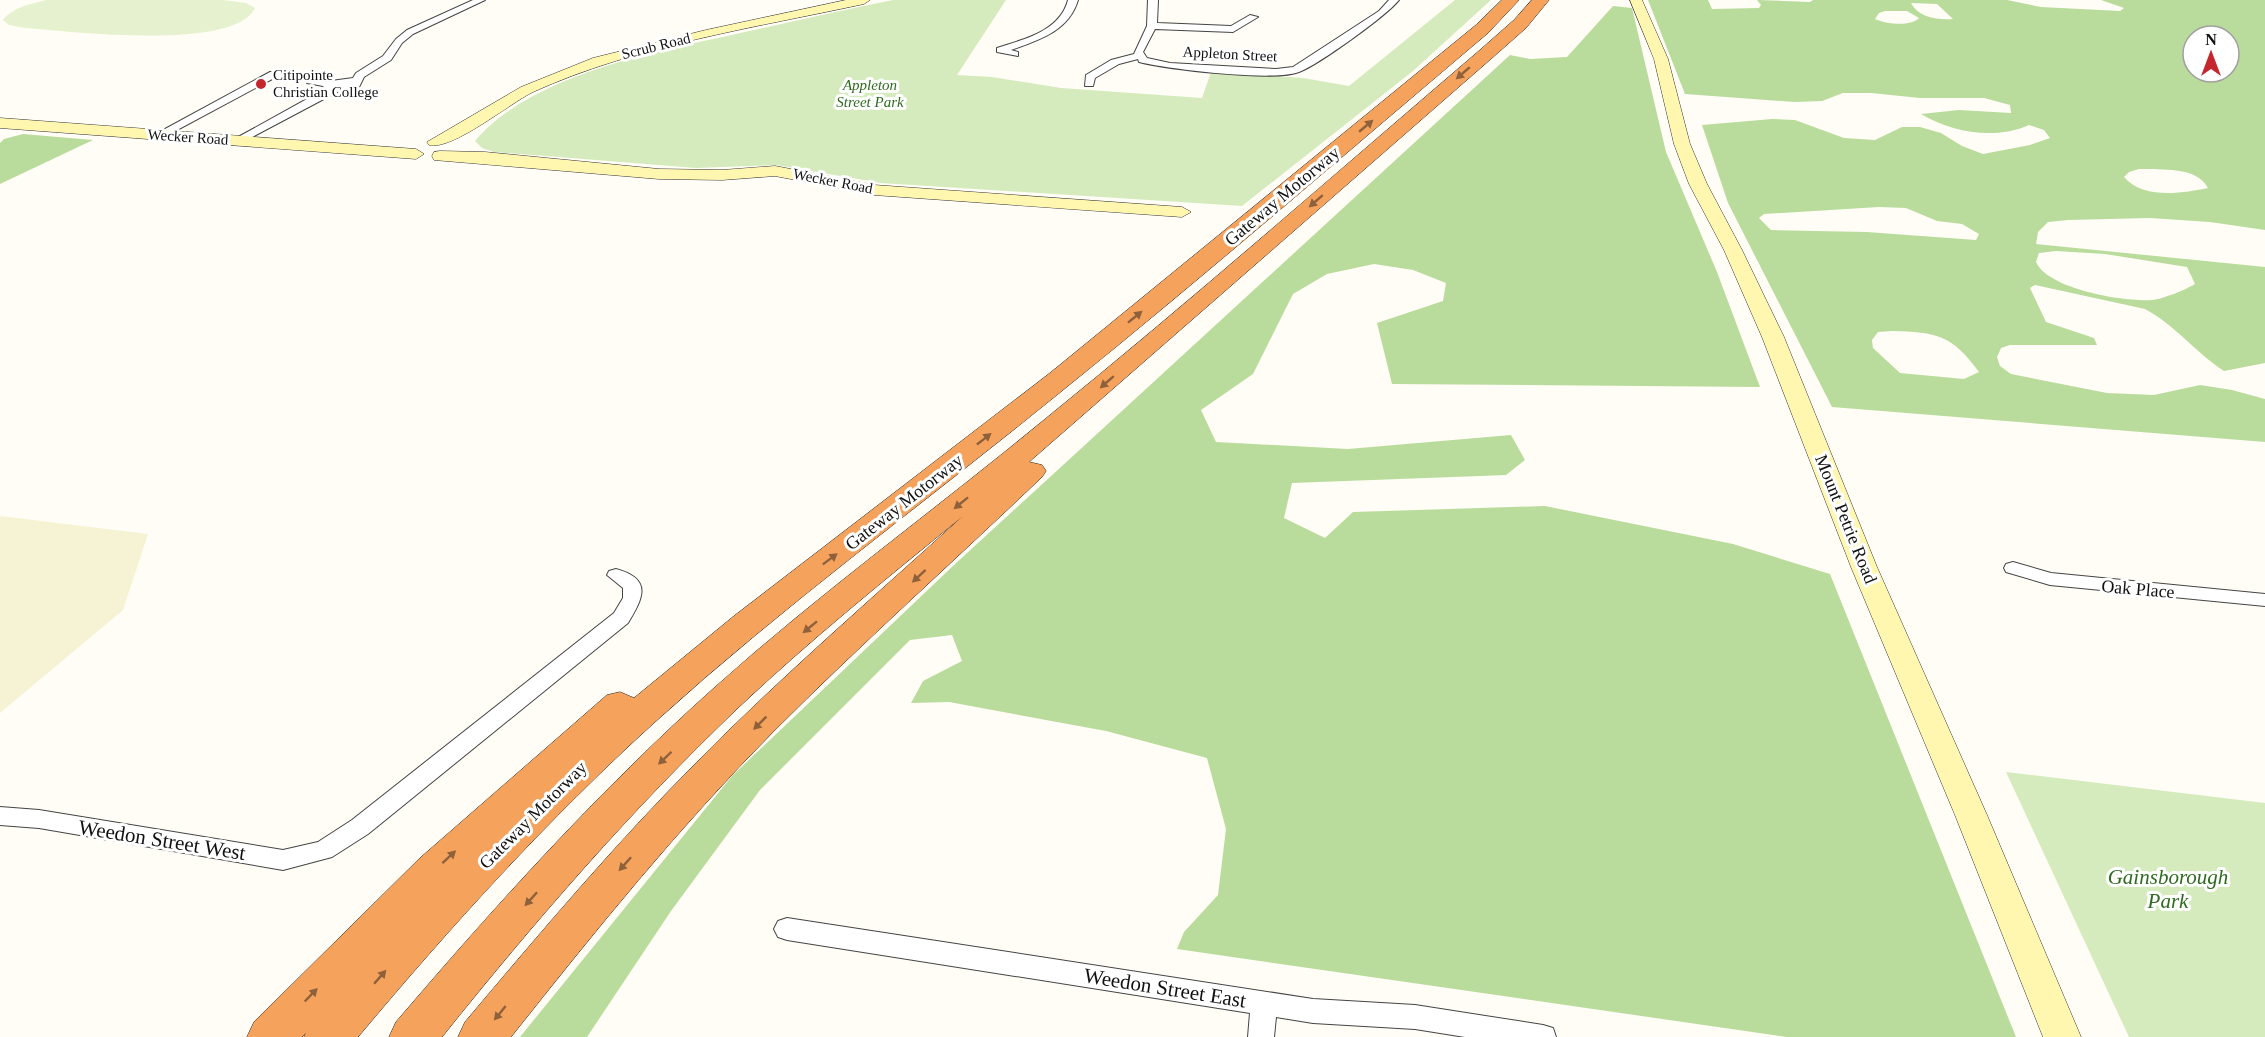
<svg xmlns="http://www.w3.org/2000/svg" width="2265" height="1037" font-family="Georgia,serif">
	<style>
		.farmland { fill: #f6f3d4 }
		.green { fill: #d5ebbd }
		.forest { fill: #b9dc9c; fill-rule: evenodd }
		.pitch { fill: #e6f2cf }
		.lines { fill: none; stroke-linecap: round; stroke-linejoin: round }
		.street-casing { stroke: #444; stroke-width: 2 }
		.secondary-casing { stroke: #333; stroke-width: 1 }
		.highway-casing { stroke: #222; stroke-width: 1 }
		.street { fill: #fff; fill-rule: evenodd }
		.secondary { fill: #fff6b0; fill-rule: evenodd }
		.highway { fill: #f5a25d; fill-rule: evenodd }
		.oneway { fill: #8e613b }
		.poi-dot { fill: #c4262e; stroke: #fff; stroke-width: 2 }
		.labels { text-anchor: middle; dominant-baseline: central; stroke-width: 6; stroke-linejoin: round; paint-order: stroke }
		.far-street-label { font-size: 15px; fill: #111; stroke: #fff }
		.far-poi-label { font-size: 15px; fill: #111; stroke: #fff; text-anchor: start }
		.far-park-label { font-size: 15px; font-style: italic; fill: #2f6b1f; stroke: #fff }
		.street-label { font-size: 18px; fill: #111; stroke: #fff }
		.near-street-label { font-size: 21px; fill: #111; stroke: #fff }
		.near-park-label { font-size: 21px; font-style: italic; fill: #2f6b1f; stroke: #fff }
	</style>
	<rect width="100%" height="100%" fill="#fffdf5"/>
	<path class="farmland" d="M0 516 148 534 123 610 0 713Z"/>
	<g class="green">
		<path d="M893 0H1006L957 75 992 77 1061 88 1202 98 1211 72 1303 78 1349 86 1455 0H1491L1413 71 1242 206 881 183 776 165 696 168 494 152 482 148 475 141C529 76 653 52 732 35 786 23 839 11 893 0Z"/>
		<path d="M2006 772 2265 803V1037H2129Z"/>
	</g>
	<g class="forest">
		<path d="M1648 0H1708L1712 9 1759 8 1761 5 1757 0 1810 2 1813 0H2007L2041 7 2120 11 2124 8 2101 0H2265V230L2210 222 2150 218 2068 220 2048 222 2038 232 2036 244 2265 267V363L2224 371C2196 353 2175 325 2145 309L2035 285 2030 288 2046 322 2094 338 2097 345H2010L2001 348 1997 357 2000 366 2011 374 2107 393 2154 395 2200 385 2232 390 2265 399V442L1832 407 1728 203 1702 125 1772 119 1795 120 1844 138 1875 140 1902 127H1920L1941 133 1962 146 1983 154 2030 145 2050 138 2044 130 2029 125C1995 140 1953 133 1921 114L1959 110 2011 113 2010 105 1984 98H1920L1871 93H1843L1822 101 1795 102 1685 94ZM1911 3 1937 4 1953 19C1938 20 1919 18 1911 3ZM1885 11H1907L1919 18C1910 27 1886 24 1875 19L1879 13ZM2193 36H2229V72H2193ZM2139 169C2161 170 2197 166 2208 188 2183 193 2144 200 2124 177L2129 172ZM1879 207 1906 208 1937 221 1962 224 1979 234 1976 240 1867 232 1771 230 1759 218 1764 214ZM2056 251 2105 254 2187 267 2195 284C2185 290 2163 299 2152 300 2123 302 2048 289 2036 262L2039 253ZM1892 331C1937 332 1952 335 1979 372L1964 379 1900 373 1873 348 1872 340 1878 332Z"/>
		<path d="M1613 6 1632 8 1666 152 1717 272 1760 387 1392 384 1377 323 1443 301 1446 283 1413 270 1374 264 1327 274 1293 294 1253 374 1201 410 1216 442 1348 449 1511 435 1525 460 1506 475 1292 483 1284 518 1325 538 1353 512 1545 506 1733 544 1830 574 2016 1037H1787L1177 949 1184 932 1218 895 1226 829 1207 758 1106 731 949 702 911 703 923 681 962 661 952 635 910 640 760 790 671 911 587 1037H520L732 776 954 565 1510 55 1530 59 1567 57Z"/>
		<path d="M23 134 93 140 0 184V143L4 139Z"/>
	</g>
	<path class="pitch" d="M46 0H223L246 3 255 8C234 52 68 31 25 28L9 25 3 20C13 7 31 4 46 0Z"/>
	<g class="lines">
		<g class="street-casing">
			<g id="street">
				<path d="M473 0H485L413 34 402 43 391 60 364 77 359 87 337 92 241 143 231 141 325 89 323 86 307 83 305 78 276 77 164 137 154 135 270 72H310L314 73 316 79 331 81 353 78 356 73 383 56 396 39 407 30Z"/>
				<path d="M1068 0H1078C1069 31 1039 40 1011 50L1018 52V56L997 52V48C1025 39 1060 31 1068 0Z"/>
				<path d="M1148 0H1158L1157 23 1231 26 1250 15 1258 17 1233 32 1155 29 1143 52 1147 58 1170 63 1276 69 1293 67 1379 11 1389 0H1399C1386 16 1318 65 1299 72 1274 82 1167 69 1139 62L1138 59 1119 64 1095 78 1093 86H1085L1086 75 1111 60 1134 54 1147 26Z"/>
				<path d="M2013 562 2051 573 2265 594V606L2050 585 2006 572 2004 568 2006 564Z"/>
				<path d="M616 569C653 579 643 598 628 623L368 834 332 857 283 870 39 828 0 825V807L39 810 283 850 318 842 352 820 614 613 623 598V588L607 575 609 571Z"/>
				<path d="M787 918 1313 999 1415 1005 1543 1025 1553 1028 1556 1037H1465L1415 1029 1313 1023 1276 1017 1274 1037H1248L1250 1013 787 940 778 937 774 929 778 921Z"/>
			</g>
		</g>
		<g class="secondary-casing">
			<g id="secondary">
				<path d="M846 0H870L864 4C753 28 637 45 533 92 510 103 452 151 429 145L427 142 521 87 593 58 706 30Z"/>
				<path d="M1630 0H1642L1668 59 1690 144 1707 184 1742 250 1784 337 1877 567 1987 815 2081 1037H2043L1955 815 1851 567 1762 337 1724 250 1689 184 1674 144 1654 59Z"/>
				<path d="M0 118 416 149 424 154 416 159 0 128Z"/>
				<path d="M440 151 485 152 659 169 722 170 775 166 874 185 1182 207 1191 212 1182 217 874 195 775 176 722 180 659 179 434 160 432 156 434 152Z"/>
			</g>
		</g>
		<g class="highway-casing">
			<g id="highway">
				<path d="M1502 0H1519L1488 33C1347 152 1207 274 1063 390 927 501 785 604 655 722 548 819 451 926 358 1037H304L306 1033 302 1037H247L254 1022 420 858 607 695 620 692 634 698 734 616 1050 373 1476 25Z"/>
				<path d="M1532 0H1549L1526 28 1492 58 1029 462 1042 465 1046 471 1042 477C953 562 861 644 774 731 679 827 595 931 511 1037H458L465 1022C541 932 616 843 699 760 783 675 874 597 963 516 887 578 810 640 739 707 632 809 534 922 442 1037H389L396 1022C496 905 600 790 714 688 820 593 935 510 1044 420 1192 300 1335 174 1480 50L1514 20Z"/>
			</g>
		</g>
		<use href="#street" class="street"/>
		<use href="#secondary" class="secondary"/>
		<use href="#highway" class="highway"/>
	</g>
	<defs><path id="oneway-solid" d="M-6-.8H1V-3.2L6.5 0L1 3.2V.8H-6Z" transform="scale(1.5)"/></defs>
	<g class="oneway">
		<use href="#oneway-solid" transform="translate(1463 73) rotate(139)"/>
		<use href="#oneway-solid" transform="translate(1366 126) rotate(-40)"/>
		<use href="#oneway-solid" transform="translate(1316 201) rotate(139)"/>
		<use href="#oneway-solid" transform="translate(1135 317) rotate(-39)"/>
		<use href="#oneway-solid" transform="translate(1107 382) rotate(139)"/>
		<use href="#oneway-solid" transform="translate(984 439) rotate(-38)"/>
		<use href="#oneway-solid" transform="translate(961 503) rotate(141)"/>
		<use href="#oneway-solid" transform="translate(830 559) rotate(-37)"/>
		<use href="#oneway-solid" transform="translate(919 576) rotate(137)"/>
		<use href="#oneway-solid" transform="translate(810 627) rotate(141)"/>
		<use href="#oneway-solid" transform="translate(760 723) rotate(135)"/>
		<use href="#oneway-solid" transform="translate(665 758) rotate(136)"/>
		<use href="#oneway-solid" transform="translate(449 857) rotate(-43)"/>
		<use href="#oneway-solid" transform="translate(625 864) rotate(132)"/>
		<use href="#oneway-solid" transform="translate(531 899) rotate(132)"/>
		<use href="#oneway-solid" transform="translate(380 977) rotate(-49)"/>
		<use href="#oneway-solid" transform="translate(311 995) rotate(-46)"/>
		<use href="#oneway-solid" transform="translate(500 1013) rotate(129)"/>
	</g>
	<circle class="poi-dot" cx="261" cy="84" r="6"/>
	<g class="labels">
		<g class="far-street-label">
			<text transform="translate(656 46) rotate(-14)">Scrub Road</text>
			<text transform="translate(1230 54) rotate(3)">Appleton Street</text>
			<text transform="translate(188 137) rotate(4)">Wecker Road</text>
			<text transform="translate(833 181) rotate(11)">Wecker Road</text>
		</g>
		<g class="far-poi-label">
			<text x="273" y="75">Citipointe<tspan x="273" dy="17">Christian College</tspan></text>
		</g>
		<g class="far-park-label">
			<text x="870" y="85">Appleton<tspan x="870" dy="17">Street Park</tspan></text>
		</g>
		<g class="street-label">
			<text transform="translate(1282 196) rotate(-40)">Gateway Motorway</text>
			<text transform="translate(904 502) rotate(-38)">Gateway Motorway</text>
			<text transform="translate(1846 519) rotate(68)">Mount Petrie Road</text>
			<text transform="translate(2138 589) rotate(5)">Oak Place</text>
			<text transform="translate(533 815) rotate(-45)">Gateway Motorway</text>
		</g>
		<g class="near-street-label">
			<text transform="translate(162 840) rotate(9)">Weedon Street West</text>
			<text transform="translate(1165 988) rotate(9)">Weedon Street East</text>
		</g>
		<g class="near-park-label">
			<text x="2168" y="877">Gainsborough<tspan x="2168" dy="24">Park</tspan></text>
		</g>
	</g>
	<g transform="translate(2211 54)"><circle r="28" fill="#ffffff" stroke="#a0a0a0" stroke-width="1.5"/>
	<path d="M0-4.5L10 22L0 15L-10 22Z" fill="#c4262e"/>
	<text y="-9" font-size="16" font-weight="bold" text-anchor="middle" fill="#111111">N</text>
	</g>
</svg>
